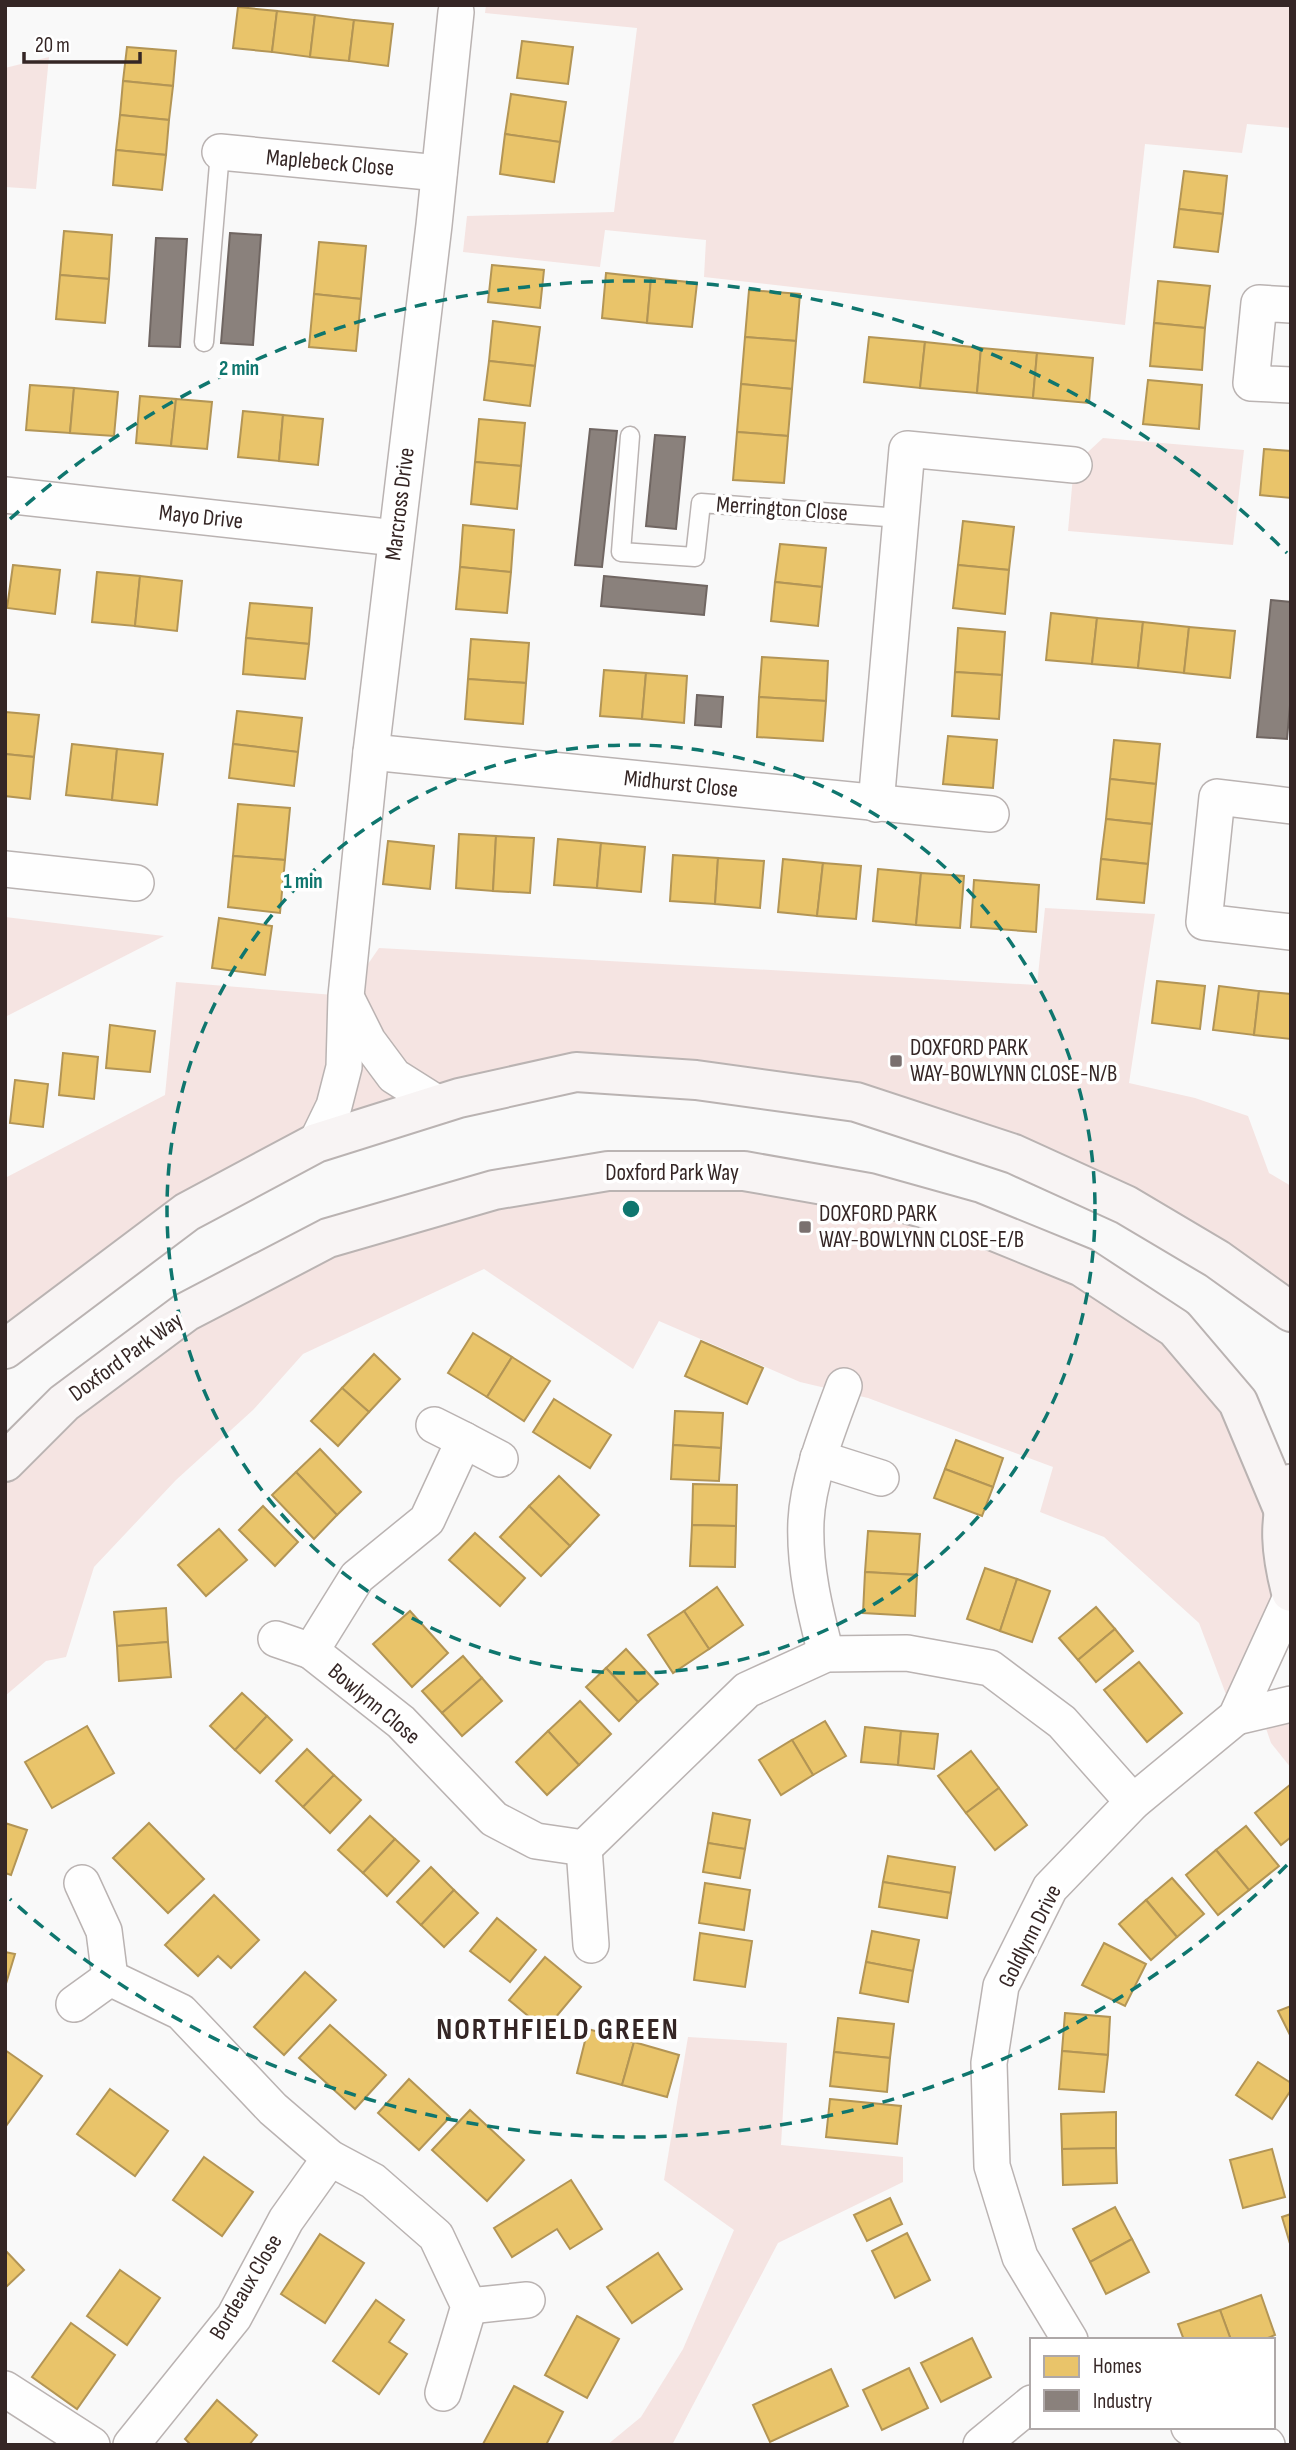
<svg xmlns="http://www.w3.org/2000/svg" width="1296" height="2450" font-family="'Sofia Sans Condensed',sans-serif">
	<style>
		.green { fill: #f5e4e2 }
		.homes { fill: #e9c46a; stroke: #b39555; stroke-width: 2 }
		.industry { fill: #8a817c; stroke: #706662; stroke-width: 2 }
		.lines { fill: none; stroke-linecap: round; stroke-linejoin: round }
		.service-casing { stroke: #bab3b2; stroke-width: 21 }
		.minor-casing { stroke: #bab3b2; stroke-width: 38 }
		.secondary-casing { stroke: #bab3b2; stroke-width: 42 }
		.service { stroke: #fefefe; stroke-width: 18 }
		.minor { stroke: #fefefe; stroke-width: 35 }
		.secondary { stroke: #f8f4f4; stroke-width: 38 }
		.ring { fill: none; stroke: #0f766e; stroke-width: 3.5; stroke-dasharray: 12 9 }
		.poi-dot { fill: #7a706f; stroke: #fff; stroke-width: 2.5 }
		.labels { text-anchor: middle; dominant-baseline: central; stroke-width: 7; stroke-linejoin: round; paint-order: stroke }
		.street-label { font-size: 23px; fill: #352625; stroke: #fff }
		.poi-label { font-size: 23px; fill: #352625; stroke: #fff; text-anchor: start }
		.district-label { font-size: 30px; font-weight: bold; letter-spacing: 2px; fill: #352625; stroke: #fff }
		.centre { fill: #0f766e; stroke: #fff; stroke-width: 3.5 }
		.ring-label { font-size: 21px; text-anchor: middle; font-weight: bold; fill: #0f766e; stroke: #fff; stroke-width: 7; stroke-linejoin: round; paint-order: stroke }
	</style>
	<rect width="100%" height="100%" fill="#f9f9f9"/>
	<g class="green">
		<path d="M486 5H1291V128L1247 124 1242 153 1145 144 1125 325 704 277 706 240 605 230 600 267 463 252 467 216 614 212 637 28 485 13Z"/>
		<path d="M49 57 36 189 5 187V68Z"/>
		<path d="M1103 438 1244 450 1233 545 1068 531 1074 465Z"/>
		<path d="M1045 908 1155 914 1129 1083 1195 1098 1248 1116 1269 1173 1291 1186V1312L1217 1259 856 1103 576 1072 316 1143 5 1349V1178L165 1095 176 982 346 996 379 948 1037 985Z"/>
		<path d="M5 917 164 936 5 1017Z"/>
		<path d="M744 1171 1082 1267 1238 1402 1291 1592 1227 1697 1199 1623 1104 1537 1040 1512 1053 1467 868 1398 800 1382 659 1321 633 1369 484 1269 303 1354 253 1410 176 1480 94 1567 66 1657 46 1661 5 1696V1462L186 1312 494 1190Z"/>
		<path d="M1291 1704V1768L1271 1743 1260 1711Z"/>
		<path d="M688 2037 787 2043 781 2145 903 2157V2182L778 2243 672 2445H607L641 2417 683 2349 734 2230 664 2180Z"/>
	</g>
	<g class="homes">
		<path d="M238 7 277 11 272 52 233 48Z"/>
		<path d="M277 11 315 15 310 57 272 52Z"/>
		<path d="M315 15 354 20 349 61 310 57Z"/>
		<path d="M354 20 393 24 388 66 349 61Z"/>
		<path d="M522 41 573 47 568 84 517 78Z"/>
		<path d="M127 47 176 51 173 86 123 81Z"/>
		<path d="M123 81 173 86 169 120 120 115Z"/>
		<path d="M511 94 566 102 560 142 505 134Z"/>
		<path d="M120 115 169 120 166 155 116 150Z"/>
		<path d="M505 134 560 142 554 182 500 174Z"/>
		<path d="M116 150 166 155 162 190 113 185Z"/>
		<path d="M1184 171 1227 176 1223 214 1179 209Z"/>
		<path d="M1179 209 1223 214 1218 252 1174 247Z"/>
		<path d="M64 231 112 235 109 279 60 275Z"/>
		<path d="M319 242 366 246 361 299 314 294Z"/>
		<path d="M492 265 544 270 540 308 488 302Z"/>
		<path d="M606 273 651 278 647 323 602 318Z"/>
		<path d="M60 275 109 279 105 323 56 319Z"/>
		<path d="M651 278 697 283 692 327 647 323Z"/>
		<path d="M1158 281 1210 286 1205 328 1154 323Z"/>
		<path d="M749 290 800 294 796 341 745 337Z"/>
		<path d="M314 294 361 299 356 351 309 347Z"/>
		<path d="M493 321 540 327 535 366 489 361Z"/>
		<path d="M1154 323 1205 328 1202 370 1150 366Z"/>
		<path d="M745 337 796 341 792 389 741 384Z"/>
		<path d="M869 337 925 342 920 388 864 382Z"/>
		<path d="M925 342 981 348 977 393 920 388Z"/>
		<path d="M981 348 1037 353 1033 398 977 393Z"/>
		<path d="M1037 353 1093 358 1089 403 1033 398Z"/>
		<path d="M489 361 535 366 530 406 484 400Z"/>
		<path d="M1148 380 1202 385 1199 429 1143 424Z"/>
		<path d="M741 384 792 389 788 436 737 432Z"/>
		<path d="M30 385 74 388 70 433 26 430Z"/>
		<path d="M74 388 118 392 114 436 70 433Z"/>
		<path d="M140 396 176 399 171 446 136 443Z"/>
		<path d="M176 399 212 402 207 449 171 446Z"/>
		<path d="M243 411 283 415 279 461 238 457Z"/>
		<path d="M283 415 323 419 318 465 279 461Z"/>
		<path d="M479 419 525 423 521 466 475 462Z"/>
		<path d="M737 432 788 436 784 483 733 480Z"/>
		<path d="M1264 449 1291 451V498L1260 495Z"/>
		<path d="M475 462 521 466 517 509 471 504Z"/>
		<path d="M963 521 1014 527 1009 570 958 565Z"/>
		<path d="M463 525 514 530 511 572 460 567Z"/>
		<path d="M780 544 826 548 822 587 775 582Z"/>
		<path d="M13 565 60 570 55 614 7 608Z"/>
		<path d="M958 565 1009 570 1005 614 953 608Z"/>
		<path d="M460 567 511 572 507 613 456 609Z"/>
		<path d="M97 572 140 576 135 626 92 622Z"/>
		<path d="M140 576 182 581 177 631 135 626Z"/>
		<path d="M775 582 822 587 818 626 771 621Z"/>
		<path d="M250 603 312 608 309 644 246 638Z"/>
		<path d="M1051 613 1097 618 1092 664 1046 660Z"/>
		<path d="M1097 618 1143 622 1138 668 1092 664Z"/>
		<path d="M1143 622 1189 627 1184 673 1138 668Z"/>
		<path d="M1189 627 1235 631 1230 678 1184 673Z"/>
		<path d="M958 628 1005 632 1002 675 955 672Z"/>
		<path d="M246 638 309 644 305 679 243 674Z"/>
		<path d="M471 639 529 643 526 683 468 679Z"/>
		<path d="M762 657 828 661 826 701 759 697Z"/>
		<path d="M604 670 646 673 642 719 600 716Z"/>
		<path d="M955 672 1002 675 999 719 952 716Z"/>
		<path d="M646 673 687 676 684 723 642 719Z"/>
		<path d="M468 679 526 683 523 724 465 719Z"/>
		<path d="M759 697 826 701 823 741 757 737Z"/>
		<path d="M237 711 302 718 298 752 233 744Z"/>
		<path d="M5 712 39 715 34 757 5 754Z"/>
		<path d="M948 736 997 740 993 788 943 784Z"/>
		<path d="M1114 740 1160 744 1156 784 1110 779Z"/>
		<path d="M72 744 117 749 112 800 66 795Z"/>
		<path d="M233 744 298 752 294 786 229 778Z"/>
		<path d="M117 749 163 754 157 805 112 800Z"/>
		<path d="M5 754 34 757 30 799 5 796Z"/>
		<path d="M1110 779 1156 784 1152 824 1106 819Z"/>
		<path d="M238 804 290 808 285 860 233 856Z"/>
		<path d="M1106 819 1152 824 1148 864 1101 859Z"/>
		<path d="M459 834 496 836 493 891 456 888Z"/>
		<path d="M496 836 534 838 530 893 493 891Z"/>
		<path d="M558 839 601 843 597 888 554 885Z"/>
		<path d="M388 841 434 846 430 889 383 884Z"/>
		<path d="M601 843 645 847 641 892 597 888Z"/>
		<path d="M673 855 718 858 715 904 670 901Z"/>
		<path d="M233 856 285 860 280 913 228 907Z"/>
		<path d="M718 858 764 861 760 908 715 904Z"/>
		<path d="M783 859 823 863 817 916 778 912Z"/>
		<path d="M1101 859 1148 864 1144 903 1097 899Z"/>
		<path d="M823 863 861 866 856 919 817 916Z"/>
		<path d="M878 869 921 873 916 925 873 921Z"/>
		<path d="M921 873 964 876 960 928 916 925Z"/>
		<path d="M974 880 1039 885 1036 932 971 927Z"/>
		<path d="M219 918 272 926 265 975 212 968Z"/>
		<path d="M1157 981 1205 986 1200 1029 1152 1023Z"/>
		<path d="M1219 986 1259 991 1254 1035 1213 1030Z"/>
		<path d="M1259 991 1291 994V1039L1254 1035Z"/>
		<path d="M110 1025 155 1031 150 1072 106 1068Z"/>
		<path d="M63 1053 98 1057 94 1099 59 1095Z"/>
		<path d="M15 1080 48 1084 43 1127 10 1123Z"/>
		<path d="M473 1333 512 1357 487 1397 448 1373Z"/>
		<path d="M701 1341 763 1368 747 1404 685 1376Z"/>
		<path d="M374 1354 400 1379 369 1412 342 1388Z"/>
		<path d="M512 1357 550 1381 524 1421 487 1397Z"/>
		<path d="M342 1388 369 1412 338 1446 311 1421Z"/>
		<path d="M554 1399 611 1435 590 1468 533 1432Z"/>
		<path d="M675 1411 723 1413 721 1448 673 1445Z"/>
		<path d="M956 1440 1003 1458 993 1487 945 1469Z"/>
		<path d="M673 1445 721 1448 719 1481 671 1479Z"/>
		<path d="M320 1449 361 1492 337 1515 296 1472Z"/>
		<path d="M945 1469 993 1487 982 1516 934 1498Z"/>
		<path d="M296 1472 337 1515 314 1539 272 1495Z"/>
		<path d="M559 1476 599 1515 570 1546 529 1506Z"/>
		<path d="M693 1484 737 1485 736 1526 692 1525Z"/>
		<path d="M263 1506 298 1542 275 1566 239 1530Z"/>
		<path d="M529 1506 570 1546 541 1576 500 1537Z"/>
		<path d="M692 1525 736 1526 735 1567 690 1566Z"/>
		<path d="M219 1529 247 1560 206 1596 178 1565Z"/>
		<path d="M868 1531 920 1534 917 1575 865 1572Z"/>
		<path d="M475 1533 525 1578 500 1606 449 1560Z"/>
		<path d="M985 1568 1017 1579 1000 1631 967 1619Z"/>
		<path d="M865 1572 917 1575 915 1616 863 1613Z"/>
		<path d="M1017 1579 1050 1591 1032 1642 1000 1631Z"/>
		<path d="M717 1587 743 1625 709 1649 684 1611Z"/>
		<path d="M1096 1607 1115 1629 1078 1660 1059 1638Z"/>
		<path d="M166 1608 168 1642 117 1646 114 1612Z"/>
		<path d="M410 1611 448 1653 412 1687 373 1644Z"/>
		<path d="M684 1611 709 1649 673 1673 648 1635Z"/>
		<path d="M1115 1629 1133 1651 1096 1682 1078 1660Z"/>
		<path d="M168 1642 171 1677 119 1681 117 1646Z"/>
		<path d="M626 1649 658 1684 638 1702 606 1668Z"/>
		<path d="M463 1656 482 1678 442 1713 422 1691Z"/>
		<path d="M1139 1662 1182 1713 1147 1742 1104 1690Z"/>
		<path d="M606 1668 638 1702 619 1721 586 1687Z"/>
		<path d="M482 1678 502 1701 462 1736 442 1713Z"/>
		<path d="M242 1693 267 1716 235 1750 210 1726Z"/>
		<path d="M580 1701 611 1734 579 1765 548 1731Z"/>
		<path d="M267 1716 292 1740 260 1773 235 1750Z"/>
		<path d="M825 1721 846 1756 813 1775 792 1740Z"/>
		<path d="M87 1726 114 1773 52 1808 25 1762Z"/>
		<path d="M865 1727 901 1731 898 1765 861 1762Z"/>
		<path d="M548 1731 579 1765 547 1795 516 1762Z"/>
		<path d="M901 1731 938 1734 934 1769 898 1765Z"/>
		<path d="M792 1740 813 1775 781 1795 759 1760Z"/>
		<path d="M307 1749 334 1775 303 1807 276 1781Z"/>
		<path d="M971 1751 999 1788 966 1813 938 1776Z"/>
		<path d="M334 1775 361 1800 330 1833 303 1807Z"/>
		<path d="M1291 1784V1837L1281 1845 1255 1813Z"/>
		<path d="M999 1788 1027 1825 995 1850 966 1813Z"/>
		<path d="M713 1813 750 1820 745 1849 708 1843Z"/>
		<path d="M370 1816 395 1839 363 1873 338 1850Z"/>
		<path d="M5 1823 27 1830 11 1875 5 1873Z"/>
		<path d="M149 1823 204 1879 168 1913 113 1858Z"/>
		<path d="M1246 1826 1279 1866 1249 1890 1216 1850Z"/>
		<path d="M395 1839 419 1861 387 1896 363 1873Z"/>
		<path d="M708 1843 745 1849 740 1878 703 1872Z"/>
		<path d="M1216 1850 1249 1890 1218 1915 1186 1875Z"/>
		<path d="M888 1856 955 1867 951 1893 883 1882Z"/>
		<path d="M431 1867 454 1890 421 1925 397 1902Z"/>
		<path d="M1172 1878 1204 1914 1177 1937 1146 1900Z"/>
		<path d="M883 1882 951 1893 947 1918 879 1907Z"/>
		<path d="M705 1883 750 1890 744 1930 699 1923Z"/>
		<path d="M454 1890 478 1913 444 1947 421 1925Z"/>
		<path d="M214 1895 259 1940 231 1968 218 1956 198 1976 165 1945Z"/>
		<path d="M1146 1900 1177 1937 1151 1960 1119 1924Z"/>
		<path d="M497 1918 536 1950 510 1982 470 1951Z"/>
		<path d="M872 1931 919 1940 913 1971 866 1962Z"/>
		<path d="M700 1933 752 1941 745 1987 694 1980Z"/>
		<path d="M1104 1943 1146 1964 1125 2006 1082 1985Z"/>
		<path d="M5 1952 15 1954 5 1987Z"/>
		<path d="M545 1957 581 1987 545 2030 509 2000Z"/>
		<path d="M866 1962 913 1971 908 2002 860 1993Z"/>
		<path d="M305 1972 336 2000 284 2055 254 2027Z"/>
		<path d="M1291 2006V2037L1278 2011Z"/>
		<path d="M1065 2013 1110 2017 1108 2055 1062 2051Z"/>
		<path d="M838 2018 894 2024 890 2058 834 2052Z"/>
		<path d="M330 2025 386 2075 355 2109 299 2058Z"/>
		<path d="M588 2029 634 2042 622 2085 577 2073Z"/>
		<path d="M634 2042 679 2055 667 2097 622 2085Z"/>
		<path d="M5 2050 42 2076 6 2126H5Z"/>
		<path d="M1062 2051 1108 2055 1104 2092 1059 2089Z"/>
		<path d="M834 2052 890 2058 887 2092 830 2086Z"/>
		<path d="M1258 2062 1291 2083V2090L1272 2119 1236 2095Z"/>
		<path d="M409 2079 450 2117 419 2150 378 2113Z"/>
		<path d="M110 2089 168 2131 135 2176 77 2134Z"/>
		<path d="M830 2099 901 2106 897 2144 826 2137Z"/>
		<path d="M470 2110 524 2160 487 2201 432 2150Z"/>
		<path d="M1116 2112V2148L1062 2149 1061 2114Z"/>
		<path d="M1116 2148 1117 2183 1063 2185 1062 2149Z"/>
		<path d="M1272 2149 1285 2197 1243 2208 1230 2160Z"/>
		<path d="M204 2157 253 2192 222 2236 173 2200Z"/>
		<path d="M571 2180 602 2229 570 2249 557 2229 512 2257 494 2228Z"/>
		<path d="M890 2198 902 2224 867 2241 854 2215Z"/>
		<path d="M1115 2207 1132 2239 1090 2262 1073 2229Z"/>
		<path d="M1291 2214V2247L1282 2217Z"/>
		<path d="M907 2233 930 2280 895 2298 872 2251Z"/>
		<path d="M320 2234 364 2263 325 2323 281 2294Z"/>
		<path d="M1132 2239 1149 2272 1106 2294 1090 2262Z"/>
		<path d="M5 2250 24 2270 5 2288Z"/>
		<path d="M658 2253 682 2289 632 2323 607 2287Z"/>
		<path d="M120 2270 160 2298 127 2345 87 2316Z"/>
		<path d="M1261 2295 1275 2335 1263 2340H1231L1220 2310Z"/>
		<path d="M376 2300 404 2320 389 2342 407 2354 379 2394 333 2361Z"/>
		<path d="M1220 2310 1231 2340H1184L1178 2324Z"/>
		<path d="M577 2316 619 2339 587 2398 545 2375Z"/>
		<path d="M71 2323 115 2355 77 2409 32 2377Z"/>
		<path d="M972 2338 991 2377 941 2402 921 2363Z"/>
		<path d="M909 2368 928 2408 882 2430 863 2390Z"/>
		<path d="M831 2369 848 2406 770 2442 753 2405Z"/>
		<path d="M514 2386 563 2412 546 2445 483 2444Z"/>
		<path d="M217 2400 257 2435 249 2445H191L185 2439Z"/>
	</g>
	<g class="industry">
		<path d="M230 233 261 235 253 345 221 343Z"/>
		<path d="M156 238 187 239 180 347 149 346Z"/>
		<path d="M590 429 617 431 602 567 575 565Z"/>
		<path d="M655 435 685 437 676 529 646 526Z"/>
		<path d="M604 576 707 586 704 615 601 606Z"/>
		<path d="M1271 600 1291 602V694L1287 739 1257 737Z"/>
		<path d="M697 695 723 697 721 727 695 725Z"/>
	</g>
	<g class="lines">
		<g class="service-casing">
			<g id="service">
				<path d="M204 342 220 152"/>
				<path d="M630 436 621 552 695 557 701 503 900 518"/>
			</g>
		</g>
		<g class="minor-casing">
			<g id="minor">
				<path d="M220 152 439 173"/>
				<path d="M1291 305 1259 303 1251 383 1291 385"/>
				<path d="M5 495 396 538"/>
				<path d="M371 752 991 814"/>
				<path d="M876 804 907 449 1074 465"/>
				<path d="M1291 806 1217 797 1204 922 1291 932"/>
				<path d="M5 869 136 883"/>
				<path d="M347 999 368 1041 394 1076 440 1105"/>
				<path d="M316 1143 334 1106 344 1067 346 996 371 752 434 225 456 12"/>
				<path d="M434 1425 464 1440"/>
				<path d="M818 1458 881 1478"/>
				<path d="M500 1459 464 1440 427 1520 357 1577 311 1651 401 1722 494 1819 536 1841 584 1848 747 1690 826 1654 907 1653 990 1668 1062 1722 1133 1802"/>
				<path d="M276 1639 311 1651"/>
				<path d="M826 1654C815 1611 804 1567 806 1521 808 1478 829 1427 844 1386"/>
				<path d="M1236 1717 1291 1704"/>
				<path d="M584 1848 591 1945"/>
				<path d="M82 1883 104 1931 110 1978 181 2012 273 2109 330 2158 373 2181 436 2236 469 2306 443 2393"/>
				<path d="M74 2004 110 1978"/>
				<path d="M469 2306 527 2300"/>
				<path d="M1070 2340 1020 2257 992 2166 989 2063 1001 1986 1050 1888 1133 1802 1236 1717 1291 1597"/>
				<path d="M5 2389 92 2445"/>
				<path d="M1189 2427 1205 2435 1267 2445"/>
				<path d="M131 2445 234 2317 286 2220 330 2158"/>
				<path d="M981 2445 1032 2403"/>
			</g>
		</g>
		<g class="secondary-casing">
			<g id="secondary">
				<path d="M5 1349 187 1212 316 1143 459 1098 576 1072 696 1080 856 1102 1014 1154 1126 1205 1217 1259 1291 1312"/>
				<path d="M5 1462 64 1403 186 1312 328 1238 494 1190 608 1171H744L869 1193 969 1221 1082 1267 1175 1328 1238 1402 1283 1509"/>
				<path d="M1290 1484C1278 1523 1281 1553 1291 1592"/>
			</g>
		</g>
		<use href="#service" class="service"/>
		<use href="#minor" class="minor"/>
		<use href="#secondary" class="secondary"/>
	</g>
	<g class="ring">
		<circle cx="631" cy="1209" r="464"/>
		<path d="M1287 1865A928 928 0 0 1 10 1899M10 519A928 928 0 0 1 1287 553"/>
	</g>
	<g class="poi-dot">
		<rect x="889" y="1054" width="14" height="14" rx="3.5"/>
		<rect x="798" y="1220" width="14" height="14" rx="3.5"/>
	</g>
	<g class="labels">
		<g class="street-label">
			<text transform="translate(330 163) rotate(5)">Maplebeck Close</text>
			<text transform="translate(400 504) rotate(-83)">Marcross Drive</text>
			<text transform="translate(782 509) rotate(4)">Merrington Close</text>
			<text transform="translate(201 517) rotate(6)">Mayo Drive</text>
			<text transform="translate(681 784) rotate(6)">Midhurst Close</text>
			<text x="672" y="1173">Doxford Park Way</text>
			<text transform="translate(126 1357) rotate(-36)">Doxford Park Way</text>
			<text transform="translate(374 1704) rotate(40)">Bowlynn Close</text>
			<text transform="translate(1030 1936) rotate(-63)">Goldlynn Drive</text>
			<text transform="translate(246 2287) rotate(-59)">Bordeaux Close</text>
		</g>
		<g class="poi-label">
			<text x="910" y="1048">DOXFORD PARK<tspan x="910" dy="26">WAY-BOWLYNN CLOSE-N/B</tspan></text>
			<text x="819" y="1214">DOXFORD PARK<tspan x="819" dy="26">WAY-BOWLYNN CLOSE-E/B</tspan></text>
		</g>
		<g class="district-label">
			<text x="558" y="2030">NORTHFIELD GREEN</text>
		</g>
	</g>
	<circle cx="631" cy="1209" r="10" class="centre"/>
	<g class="ring-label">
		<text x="239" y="375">2 min</text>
		<text x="303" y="888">1 min</text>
	</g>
	<rect width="1296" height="2450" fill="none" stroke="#352625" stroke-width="14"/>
	<rect x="1030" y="2338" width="245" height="91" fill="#ffffff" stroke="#aea8a8" stroke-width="2"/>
	<rect x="1044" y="2356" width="35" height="21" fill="#e9c46a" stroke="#aea8a8" stroke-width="2"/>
	<text x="1093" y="2373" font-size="21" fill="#352625">Homes</text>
	<rect x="1044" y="2390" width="35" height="21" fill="#8a817c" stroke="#aea8a8" stroke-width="2"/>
	<text x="1093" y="2408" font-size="21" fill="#352625">Industry</text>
	<path d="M24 52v10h116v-10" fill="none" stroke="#352625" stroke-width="3.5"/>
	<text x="35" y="52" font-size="21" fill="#352625" stroke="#ffffff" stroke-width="5" paint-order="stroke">20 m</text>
</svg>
